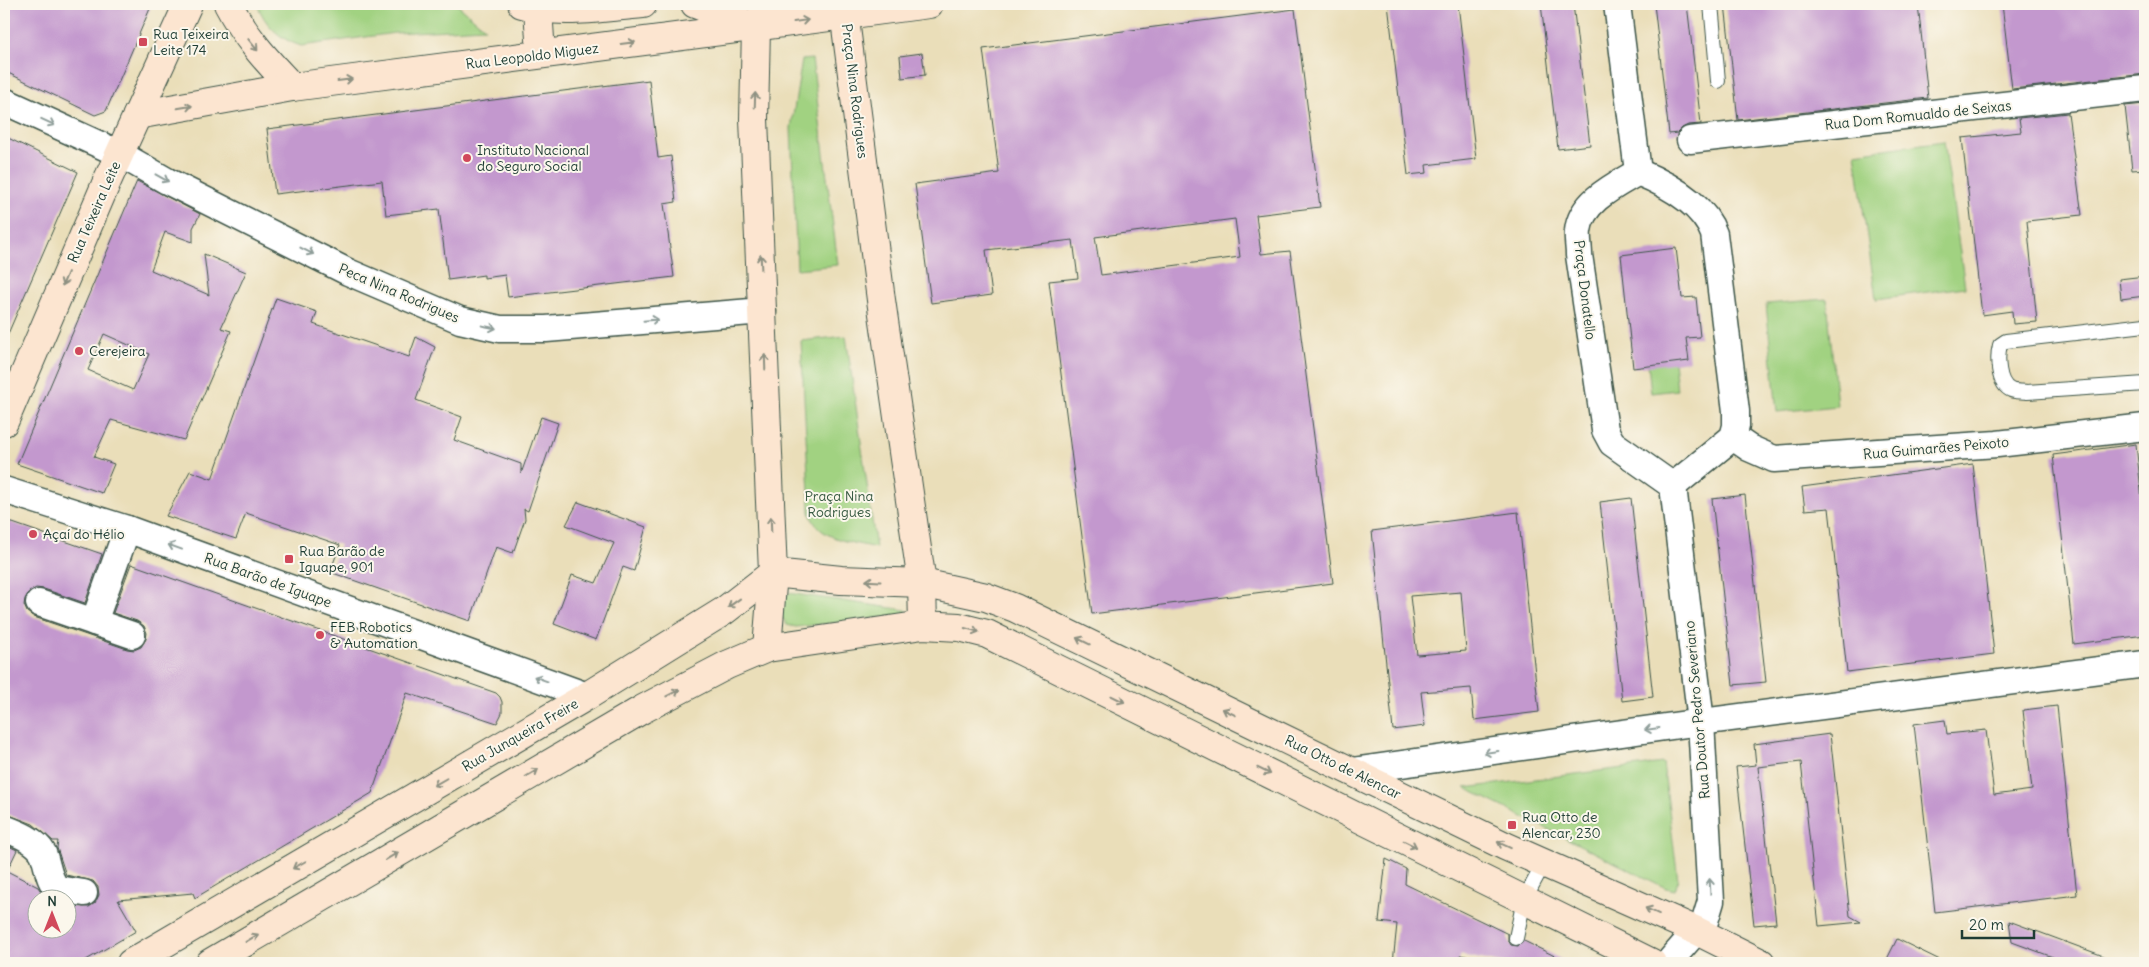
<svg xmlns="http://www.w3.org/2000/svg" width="2149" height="967" font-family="Delius,sans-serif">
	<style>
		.green { fill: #a1d281; stroke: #60885a }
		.building { fill: #c398ce; fill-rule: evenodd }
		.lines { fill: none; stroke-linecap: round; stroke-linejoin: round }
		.service-casing { stroke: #3d5548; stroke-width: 16 }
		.minor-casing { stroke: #3d5548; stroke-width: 29 }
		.secondary-casing { stroke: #3d5548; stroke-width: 30 }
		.service { stroke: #fff; stroke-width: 14 }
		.minor { stroke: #fff; stroke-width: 26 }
		.secondary { stroke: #fce5d0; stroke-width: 28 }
		.oneway { stroke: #8e9182 }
		.oneway2 { stroke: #8f9e9a }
		.poi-dot { fill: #d1495b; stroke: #fbf7ec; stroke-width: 2 }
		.labels { text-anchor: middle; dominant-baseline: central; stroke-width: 4; stroke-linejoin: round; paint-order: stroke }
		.poi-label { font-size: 14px; fill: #1f3d34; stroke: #fbf7ec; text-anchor: start }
		.street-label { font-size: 14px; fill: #1f3d34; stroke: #fbf7ec }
		.park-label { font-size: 14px; fill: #395b43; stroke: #fbf7ec }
	</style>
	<rect width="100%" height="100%" fill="#fbf7ec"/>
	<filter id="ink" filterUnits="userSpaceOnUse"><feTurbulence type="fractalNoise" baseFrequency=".02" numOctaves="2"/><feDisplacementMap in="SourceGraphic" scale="10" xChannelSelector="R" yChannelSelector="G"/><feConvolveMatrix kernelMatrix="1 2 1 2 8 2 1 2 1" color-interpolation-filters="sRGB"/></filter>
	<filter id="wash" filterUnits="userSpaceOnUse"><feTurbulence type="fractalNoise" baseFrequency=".0096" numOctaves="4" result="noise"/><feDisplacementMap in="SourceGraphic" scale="20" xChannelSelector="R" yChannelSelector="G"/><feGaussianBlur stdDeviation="1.12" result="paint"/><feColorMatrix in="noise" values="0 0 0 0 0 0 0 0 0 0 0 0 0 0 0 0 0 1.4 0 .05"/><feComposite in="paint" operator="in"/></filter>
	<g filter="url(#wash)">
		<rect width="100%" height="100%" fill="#eadeb9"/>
		<g class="green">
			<path d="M257 4H456L485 28 395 33 301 46C279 39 265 25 257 4Z"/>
			<path d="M812 59 838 265 797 269 791 128 802 60Z"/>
			<path d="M1944 141 1965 287 1876 299 1855 153Z"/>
			<path d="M1664 265 1677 390 1651 393 1638 267Z"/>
			<path d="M1827 299 1837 406 1777 412 1766 304Z"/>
			<path d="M846 336 876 548C852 542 816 540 810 512L801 341Z"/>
			<path d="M788 593 906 610 907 613 903 615 796 627 787 625 781 616 780 603Z"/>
			<path d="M1663 763 1678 880 1675 890 1666 888 1465 788Z"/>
		</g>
		<g id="blocks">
			<g class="building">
				<path d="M4 4H152L106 111 95 115 4 71Z"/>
				<path d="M1388 4H1458L1476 159 1426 165 1427 173 1408 175Z"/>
				<path d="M1541 4H1573L1590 145 1558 149Z"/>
				<path d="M1654 4H1687L1701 124 1688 125 1682 128 1677 133 1669 134Z"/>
				<path d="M1725 4H1918L1928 98 1738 120Z"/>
				<path d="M2002 4H2145V74L2012 89Z"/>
				<path d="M1295 9 1320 207 1256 215 1261 254 1290 251 1333 583 1092 614 1049 281 1078 278 1073 240 986 250 992 295 931 303 915 184 999 173 983 49ZM1235 219 1240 257 1101 275 1095 237Z"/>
				<path d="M922 53 925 75 902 78 900 56Z"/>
				<path d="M649 80 658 158 671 156 676 202 664 204 674 277 508 297 505 275 484 278V275L448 280 439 209 386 215 382 181 275 194 267 129Z"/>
				<path d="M2145 104V169L2132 170 2125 106Z"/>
				<path d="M2068 113 2082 215 2027 221 2037 322 2013 324 2012 311 1982 315 1962 138 2021 132 2019 118Z"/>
				<path d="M4 136 78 172 4 343Z"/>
				<path d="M137 181 200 214 193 228V242L165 232 151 270 209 295 204 254 246 272 221 328 231 331 184 440 111 420 94 457 114 464 102 493 17 464ZM104 334 149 354 133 390 88 370Z"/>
				<path d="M1676 248 1682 298 1696 297 1700 337 1686 338 1689 361 1633 368 1621 255Z"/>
				<path d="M2145 276V296L2121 299 2119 279Z"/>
				<path d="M276 298 317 312 313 324 409 357 416 337 435 347 416 400 462 417 454 440 521 464V474L541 417 558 423 528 511 524 509 525 519 513 553 496 547 470 621 330 572 340 545 246 513 236 539 166 516 190 471 212 479Z"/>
				<path d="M2136 444 2145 529V635L2074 644 2053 455Z"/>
				<path d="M1973 464 1994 654 1847 672 1829 508 1805 510 1802 487Z"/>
				<path d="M1745 495 1766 682 1733 685 1712 499Z"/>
				<path d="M1631 498 1653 697 1622 701 1600 502Z"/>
				<path d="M578 502 646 527 634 571 623 567 596 640 554 624 572 575 596 583 614 543 566 525Z"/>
				<path d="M1518 512 1539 712 1474 720 1471 688 1421 692 1425 726 1393 730 1372 531ZM1461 592 1466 651 1417 655 1410 596Z"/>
				<path d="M4 520 102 554 85 603 44 589 36 588 29 592 25 599 24 605 27 612 34 617 127 649 134 650 141 647 146 639 147 633 144 626 137 621 113 613 131 564 496 693 500 697 502 702V713L497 723 407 693 372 793 195 898 193 893 118 900 136 931 81 963H4V844L17 850 7 871 38 887 47 900H38V930H68V906L89 907 95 903 99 895 98 887 93 881 66 875 57 848 58 841H53L33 824 4 813Z"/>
				<path d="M2057 706 2077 895 1935 912 1914 724 1945 720 1947 734 1986 730 1994 795 2032 790 2023 710Z"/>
				<path d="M1830 734 1850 916 1861 922 1819 926 1801 762 1758 767 1776 923 1754 925 1736 767 1756 765 1754 744Z"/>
				<path d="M1386 859 1406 869 1405 884 1508 934V940L1511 945 1518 946 1524 941 1569 963H1501L1460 955 1459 963H1393L1397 924 1379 922Z"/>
				<path d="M2009 921 2117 961V963H2069L2012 942Z"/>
				<path d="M1897 939 1946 963H1885Z"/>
			</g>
		</g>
	</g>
	<g filter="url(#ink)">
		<use href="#blocks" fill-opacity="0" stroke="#3d5548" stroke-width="1"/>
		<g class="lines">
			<g class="service-casing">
				<g id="service">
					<path d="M1711 4 1718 81"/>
					<path d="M2145 325 2006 341 2000 345C1997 356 1997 384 2011 390 2015 392 2023 391 2027 392L2145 384"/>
					<path d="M1516 938 1524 900 1544 863"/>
				</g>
			</g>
			<g class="minor-casing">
				<g id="minor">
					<path d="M1617 4 1638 172"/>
					<path d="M4 101 120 154 167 181 348 272 460 320 500 329H546L763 311"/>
					<path d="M1690 140 2145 89"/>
					<path d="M1638 172C1667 184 1703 203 1714 234L1736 411V426L1733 437 1673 486 1612 443 1605 430 1579 255C1579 247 1577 238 1578 231 1581 201 1616 185 1638 172Z"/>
					<path d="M1733 437 1749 448 1774 459 1997 444 2145 427"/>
					<path d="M4 490 127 529 587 696"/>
					<path d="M39 603 132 635"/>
					<path d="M94 622 127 529"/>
					<path d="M1352 771 1701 722 2145 664"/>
					<path d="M4 828C17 833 36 840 43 853 48 865 48 881 58 889L84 893"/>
					<path d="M1668 963 1705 921 1711 901 1701 722 1673 486"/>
				</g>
			</g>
			<g class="secondary-casing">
				<g id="secondary">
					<path d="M228 4C245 37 266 60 292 87"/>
					<path d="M522 4C560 16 603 7 643 4"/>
					<path d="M695 4 753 26"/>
					<path d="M843 4 881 300 922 583 923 625"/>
					<path d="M538 9 541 54"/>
					<path d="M137 115 292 87 929 4"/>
					<path d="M4 422 108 179 188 4"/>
					<path d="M767 648 773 573 754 119 756 27 767 4"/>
					<path d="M131 963 587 696 724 611 773 573 841 580 922 583 986 597 1015 608 1505 846 1697 931 1761 963"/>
					<path d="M210 963 643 709 727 665 767 648 923 625 959 627 987 634 1652 963"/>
				</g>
			</g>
			<use href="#service" class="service"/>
			<use href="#minor" class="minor"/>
			<use href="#secondary" class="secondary"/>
		</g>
		<defs><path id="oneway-shaft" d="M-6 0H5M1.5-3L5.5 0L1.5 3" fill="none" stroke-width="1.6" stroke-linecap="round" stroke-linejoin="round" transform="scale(1.25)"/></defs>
		<g class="oneway">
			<use href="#oneway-shaft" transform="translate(801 21) rotate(-8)"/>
			<use href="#oneway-shaft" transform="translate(628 43) rotate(-7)"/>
			<use href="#oneway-shaft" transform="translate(253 45) rotate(51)"/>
			<use href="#oneway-shaft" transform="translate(345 80) rotate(-7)"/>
			<use href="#oneway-shaft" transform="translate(755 100) rotate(-88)"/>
			<use href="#oneway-shaft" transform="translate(185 107) rotate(-10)"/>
			<use href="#oneway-shaft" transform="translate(761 262) rotate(-93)"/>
			<use href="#oneway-shaft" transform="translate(65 279) rotate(113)"/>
			<use href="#oneway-shaft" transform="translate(765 362) rotate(-92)"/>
			<use href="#oneway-shaft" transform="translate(771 524) rotate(-92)"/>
			<use href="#oneway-shaft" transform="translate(873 581) rotate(-177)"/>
			<use href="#oneway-shaft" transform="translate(734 603) rotate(144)"/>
			<use href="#oneway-shaft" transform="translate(972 630) rotate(15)"/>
			<use href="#oneway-shaft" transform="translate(1083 641) rotate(-154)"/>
			<use href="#oneway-shaft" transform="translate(673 693) rotate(-27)"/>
			<use href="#oneway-shaft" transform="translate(1118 699) rotate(26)"/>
			<use href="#oneway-shaft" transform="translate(1229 712) rotate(-154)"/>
			<use href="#oneway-shaft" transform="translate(1264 771) rotate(26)"/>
			<use href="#oneway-shaft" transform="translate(532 773) rotate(-31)"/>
			<use href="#oneway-shaft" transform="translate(440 782) rotate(150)"/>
			<use href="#oneway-shaft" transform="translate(1410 844) rotate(26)"/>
			<use href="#oneway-shaft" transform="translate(1504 845) rotate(-155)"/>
			<use href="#oneway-shaft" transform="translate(392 856) rotate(-31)"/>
			<use href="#oneway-shaft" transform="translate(299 865) rotate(150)"/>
			<use href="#oneway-shaft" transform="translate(1652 911) rotate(-156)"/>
			<use href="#oneway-shaft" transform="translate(252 938) rotate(-31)"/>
		</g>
		<g class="oneway2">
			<use href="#oneway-shaft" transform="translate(48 122) rotate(25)"/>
			<use href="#oneway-shaft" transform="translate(162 178) rotate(29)"/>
			<use href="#oneway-shaft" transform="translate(307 251) rotate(27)"/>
			<use href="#oneway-shaft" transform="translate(651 320) rotate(-5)"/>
			<use href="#oneway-shaft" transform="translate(489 327) rotate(12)"/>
			<use href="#oneway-shaft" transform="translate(175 547) rotate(-160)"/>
			<use href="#oneway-shaft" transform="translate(541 679) rotate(-160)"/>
			<use href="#oneway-shaft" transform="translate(1652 729) rotate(172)"/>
			<use href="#oneway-shaft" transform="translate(1491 752) rotate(172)"/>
			<use href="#oneway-shaft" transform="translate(1710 886) rotate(-93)"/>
		</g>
	</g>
	<g class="poi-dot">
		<rect x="138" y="37" width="10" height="10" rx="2.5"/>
		<circle cx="467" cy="158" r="5"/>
		<circle cx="79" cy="351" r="5"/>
		<circle cx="33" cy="534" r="5"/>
		<rect x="284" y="554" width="10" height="10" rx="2.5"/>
		<circle cx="320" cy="635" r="5"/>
		<rect x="1507" y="820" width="10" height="10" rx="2.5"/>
	</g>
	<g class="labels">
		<g class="poi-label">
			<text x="153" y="34">Rua Teixeira<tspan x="153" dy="16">Leite 174</tspan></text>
			<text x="477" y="150">Instituto Nacional<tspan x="477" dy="16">do Seguro Social</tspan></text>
			<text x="89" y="351">Cerejeira</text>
			<text x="43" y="534">Açaí do Hélio</text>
			<text x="299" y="551">Rua Barão de<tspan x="299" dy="16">Iguape, 901</tspan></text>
			<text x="330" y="627">FEB Robotics<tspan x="330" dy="16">&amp; Automation</tspan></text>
			<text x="1522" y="817">Rua Otto de<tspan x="1522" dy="16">Alencar, 230</tspan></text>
		</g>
		<g class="street-label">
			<text transform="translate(532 56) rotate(-7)">Rua Leopoldo Miguez</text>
			<text transform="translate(855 91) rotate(83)">Praça Nina Rodrigues</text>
			<text transform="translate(1918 115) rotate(-6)">Rua Dom Romualdo de Seixas</text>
			<text transform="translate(94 212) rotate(-66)">Rua Teixeira Leite</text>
			<text transform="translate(1585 290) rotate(83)">Praça Donatello</text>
			<text transform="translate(399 293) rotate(23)">Peca Nina Rodrigues</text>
			<text transform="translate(1936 448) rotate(-5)">Rua Guimarães Peixoto</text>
			<text transform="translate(268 580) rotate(20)">Rua Barão de Iguape</text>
			<text transform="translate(1697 710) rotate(-95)">Rua Doutor Pedro Severiano</text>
			<text transform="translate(520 735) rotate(-30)">Rua Junqueira Freire</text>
			<text transform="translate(1343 767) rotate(26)">Rua Otto de Alencar</text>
		</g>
		<g class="park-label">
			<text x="839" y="496">Praça Nina<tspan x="839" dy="16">Rodrigues</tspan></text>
		</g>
	</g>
	<rect width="2149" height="967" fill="none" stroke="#fbf7ec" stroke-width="20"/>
	<g transform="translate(52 914)"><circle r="24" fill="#fbf7ec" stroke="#a3ada2"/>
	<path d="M0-4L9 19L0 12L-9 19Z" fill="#d1495b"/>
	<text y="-8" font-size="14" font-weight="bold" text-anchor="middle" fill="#1f3d34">N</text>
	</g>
	<path d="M1962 930v8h72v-8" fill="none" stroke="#1f3d34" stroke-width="2.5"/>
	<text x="1969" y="930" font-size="15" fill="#1f3d34" stroke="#fbf7ec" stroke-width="4" paint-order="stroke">20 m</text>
</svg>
